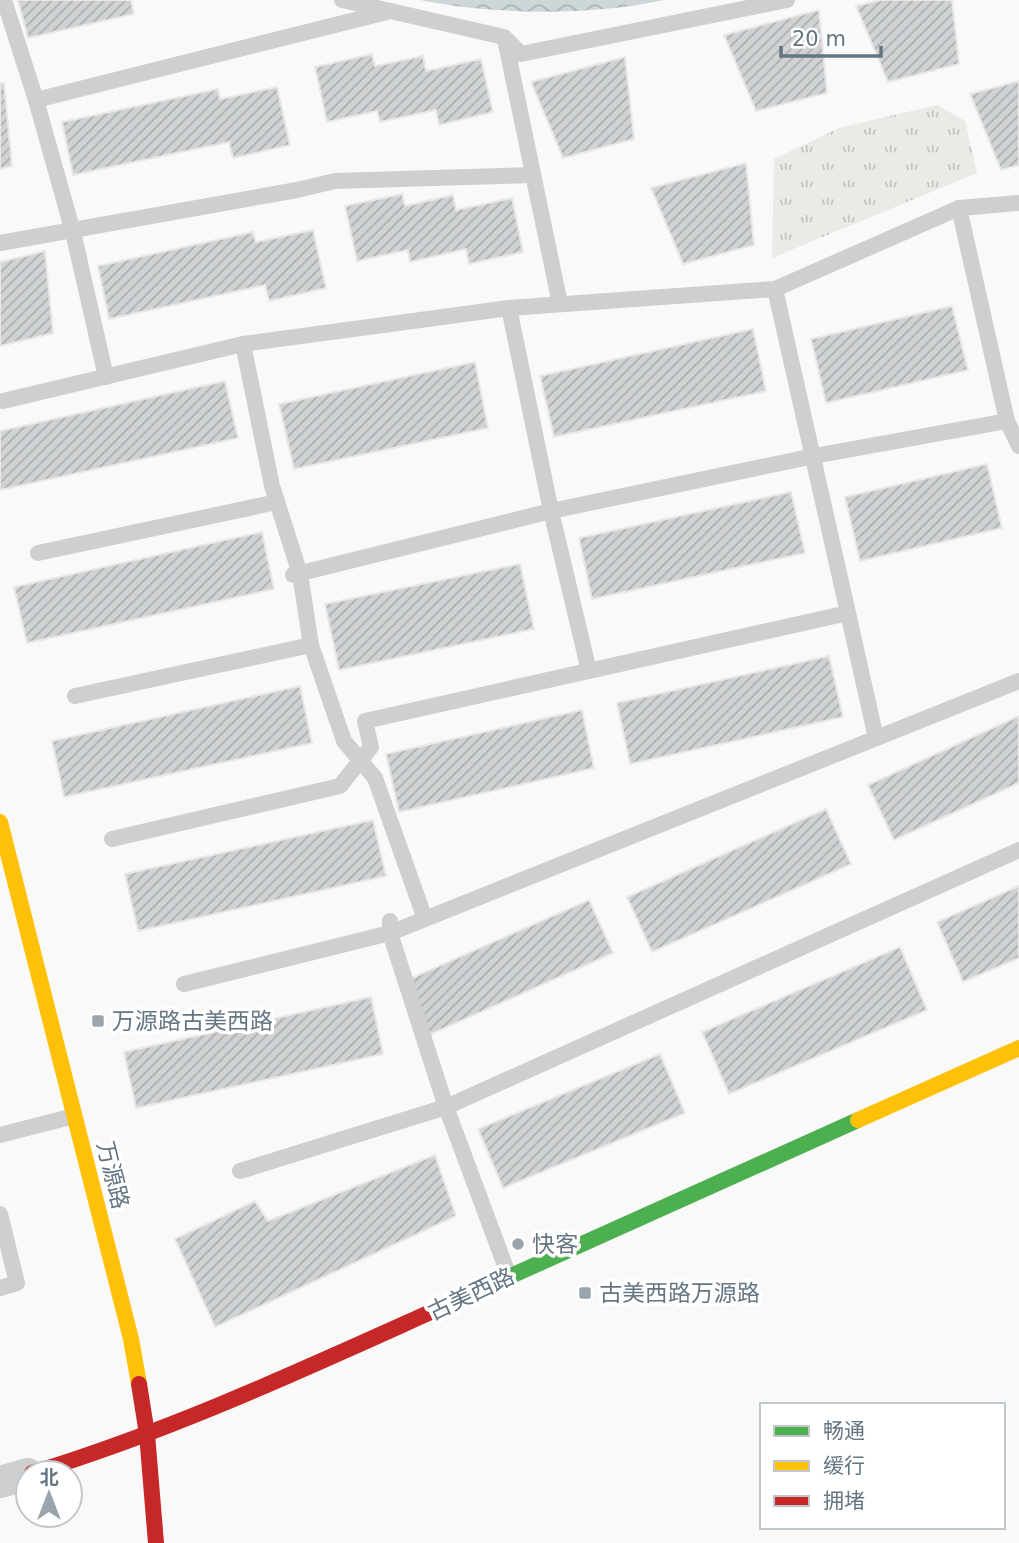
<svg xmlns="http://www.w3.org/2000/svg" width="1019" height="1543" font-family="'DejaVu Sans','Noto Sans SC',sans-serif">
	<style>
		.park { fill: url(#park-tufts) }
		.water { fill: url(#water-waves) }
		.building { fill: url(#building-hatch); stroke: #e8e8e8; stroke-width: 2 }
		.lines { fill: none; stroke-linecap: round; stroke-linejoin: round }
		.lane { stroke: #cecfd0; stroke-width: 16 }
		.street { stroke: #cecfd0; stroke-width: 32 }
		.fast { stroke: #4caf50; stroke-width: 16 }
		.slow { stroke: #ffc107; stroke-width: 16 }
		.jam { stroke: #c62828; stroke-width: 16 }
		.poi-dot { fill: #99a4ac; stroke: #fff; stroke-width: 2.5 }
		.labels { text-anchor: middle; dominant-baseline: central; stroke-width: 7; stroke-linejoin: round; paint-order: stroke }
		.poi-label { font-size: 23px; fill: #657683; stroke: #fff; text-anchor: start }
		.street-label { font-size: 23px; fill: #657683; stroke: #fff }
	</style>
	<defs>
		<pattern id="park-tufts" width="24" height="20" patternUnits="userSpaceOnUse" patternTransform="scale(1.75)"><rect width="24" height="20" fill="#e8ebe6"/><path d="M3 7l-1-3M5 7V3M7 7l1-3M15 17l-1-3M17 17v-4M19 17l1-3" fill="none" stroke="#c0c3c0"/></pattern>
		<pattern id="water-waves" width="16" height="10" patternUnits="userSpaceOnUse" patternTransform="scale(1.75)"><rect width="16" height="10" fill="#ced6d9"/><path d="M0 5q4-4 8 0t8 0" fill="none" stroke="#abb2b5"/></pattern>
		<pattern id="building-hatch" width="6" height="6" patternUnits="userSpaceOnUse" patternTransform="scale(1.75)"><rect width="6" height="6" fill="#d0d2d3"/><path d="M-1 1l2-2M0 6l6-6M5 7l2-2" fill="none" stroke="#acafb1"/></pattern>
	</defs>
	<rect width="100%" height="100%" fill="#f9f9f9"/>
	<path class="park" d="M937 105 965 121 977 173 772 258 774 159 839 128Z"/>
	<path class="water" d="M420 0H664C590 16 495 15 420 0Z"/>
	<g class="building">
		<path d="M18 0H131L134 14 28 38Z"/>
		<path d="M881 0H952L959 64 888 82 856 6Z"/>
		<path d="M819 10 827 93 756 111 724 35Z"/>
		<path d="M372 54 375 66 423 56 426 71 481 59 493 112 439 125 436 110 380 122 377 111 327 122 315 67Z"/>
		<path d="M625 57 634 139 563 158 531 82Z"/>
		<path d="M1019 81V165L1001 170 970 94Z"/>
		<path d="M4 83 12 166 0 169V84Z"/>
		<path d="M277 87 290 145 233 158 229 142 73 175 62 122 218 89 220 99Z"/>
		<path d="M746 163 754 245 683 264 651 188Z"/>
		<path d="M402 194 405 206 453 195 456 210 512 198 523 252 469 264 466 249 410 262 408 250 357 261 345 206Z"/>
		<path d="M313 230 326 288 269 301 265 285 109 319 98 266 253 232 256 242Z"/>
		<path d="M45 251 53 333 0 346V262Z"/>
		<path d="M952 306 968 370 826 403 811 339Z"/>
		<path d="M753 329 766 391 554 437 540 376Z"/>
		<path d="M475 362 488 428 294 469 279 404Z"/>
		<path d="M225 381 238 438 0 490V431Z"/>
		<path d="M987 464 1002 528 860 561 845 497Z"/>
		<path d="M791 492 805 553 592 599 579 538Z"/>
		<path d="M262 532 274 589 27 643 14 587Z"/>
		<path d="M520 564 534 629 339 670 325 604Z"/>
		<path d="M829 656 843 717 630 764 617 703Z"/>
		<path d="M300 686 312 743 64 797 52 741Z"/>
		<path d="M582 710 594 768 399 812 386 754Z"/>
		<path d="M1019 716V783L894 840 868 785Z"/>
		<path d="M826 809 851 864 652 952 627 897Z"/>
		<path d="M373 820 386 876 138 931 125 874Z"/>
		<path d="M1019 886V958L963 982 937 922Z"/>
		<path d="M589 900 613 953 429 1035 405 981Z"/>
		<path d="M900 947 927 1010 729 1094 702 1032Z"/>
		<path d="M371 997 383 1054 136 1108 124 1052Z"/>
		<path d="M660 1054 685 1113 503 1188 478 1129Z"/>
		<path d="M435 1155 456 1216 215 1327 175 1239 255 1201 268 1221Z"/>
	</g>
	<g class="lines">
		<g class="lane">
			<path d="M4 0 36 100 73 232 106 377"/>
			<path d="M342 0 504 37 521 54 787 0"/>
			<path d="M505 39 560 304"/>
			<path d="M36 100 387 12"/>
			<path d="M1019 203 959 208 1007 421 1019 446"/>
			<path d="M0 243 297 190 335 181 533 175"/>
			<path d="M775 289 848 613"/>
			<path d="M509 308 551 511 589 671"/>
			<path d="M243 344 272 486 300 574 311 645 344 741 375 778 425 919"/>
			<path d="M3 401 243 344 509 308 775 289 959 208"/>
			<path d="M38 553 277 502"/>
			<path d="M293 575 551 511 814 456 1007 421"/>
			<path d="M75 696 311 645"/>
			<path d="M112 839 340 786 371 747 365 721 848 613 876 738"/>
			<path d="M390 921V933L446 1107 509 1276"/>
			<path d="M184 984 390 933 1019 681"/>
			<path d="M0 1135 74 1116"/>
			<path d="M240 1171 446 1107 1019 850"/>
			<path d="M0 1214 17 1283 0 1288"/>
		</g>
		<path class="street" d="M0 1482 28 1474"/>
		<path class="fast" d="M462 1298 858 1120"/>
		<g class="slow">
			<path d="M0 822 131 1339 139 1384"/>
			<path d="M858 1120 1019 1048"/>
		</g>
		<g class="jam">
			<path d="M139 1384 147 1434 156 1543"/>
			<path d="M32 1473C180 1428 321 1361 462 1298"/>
		</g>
	</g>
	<g class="poi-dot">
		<rect x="91" y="1014" width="14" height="14" rx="3.5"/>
		<circle cx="518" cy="1244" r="7"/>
		<rect x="578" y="1286" width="14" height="14" rx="3.5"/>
	</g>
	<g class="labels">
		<g class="poi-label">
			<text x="112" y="1021">万源路古美西路</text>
			<text x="532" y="1244">快客</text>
			<text x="599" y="1293">古美西路万源路</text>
		</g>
		<g class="street-label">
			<text transform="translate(113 1175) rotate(76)">万源路</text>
			<text transform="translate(471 1294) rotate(-25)">古美西路</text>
		</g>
	</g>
	<rect x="760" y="1403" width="245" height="126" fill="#ffffff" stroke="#c1c8cd" stroke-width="2"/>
	<rect x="774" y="1426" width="35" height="10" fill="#4caf50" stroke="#c1c8cd" stroke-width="2"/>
	<text x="823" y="1438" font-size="21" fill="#657683">畅通</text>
	<rect x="774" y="1461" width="35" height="10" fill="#ffc107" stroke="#c1c8cd" stroke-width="2"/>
	<text x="823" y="1473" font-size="21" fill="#657683">缓行</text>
	<rect x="774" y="1496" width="35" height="10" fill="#c62828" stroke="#c1c8cd" stroke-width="2"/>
	<text x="823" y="1508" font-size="21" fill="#657683">拥堵</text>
	<g transform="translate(49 1494)"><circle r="33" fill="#ffffff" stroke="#c1c8cd" stroke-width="2"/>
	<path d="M0-5L12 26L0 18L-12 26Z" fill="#99a4ac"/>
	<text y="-10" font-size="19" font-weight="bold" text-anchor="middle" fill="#657683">北</text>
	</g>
	<path d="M781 46v10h100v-10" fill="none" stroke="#657683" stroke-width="3.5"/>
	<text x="792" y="46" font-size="21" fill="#657683" stroke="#ffffff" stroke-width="5" paint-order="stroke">20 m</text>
</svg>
